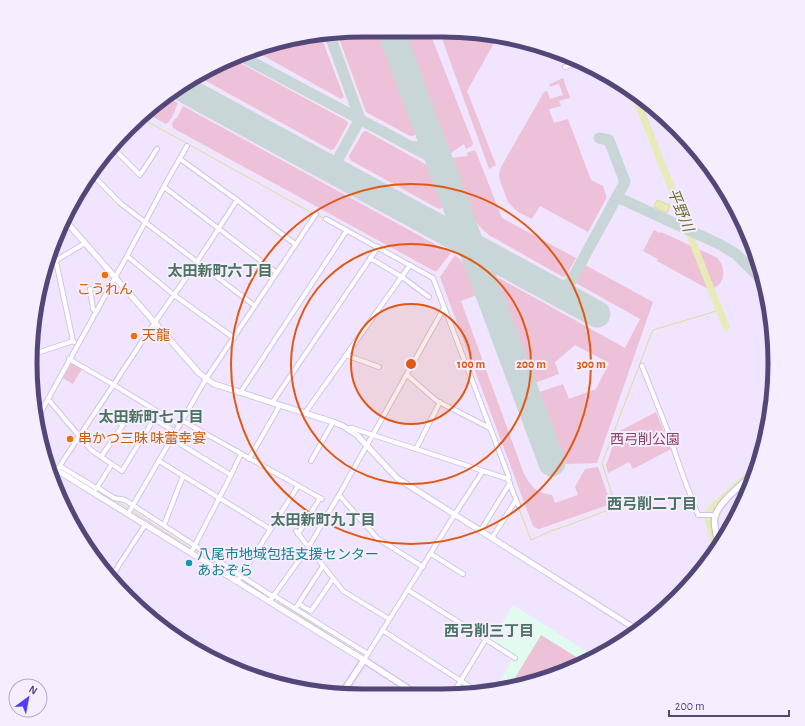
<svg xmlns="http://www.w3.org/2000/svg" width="805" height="726" font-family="'Alegreya Sans','Noto Sans JP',sans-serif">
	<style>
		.education { fill: #e1fbee }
		.green { fill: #edc1d8 }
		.water { fill: #e8eab7; stroke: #dadd9c }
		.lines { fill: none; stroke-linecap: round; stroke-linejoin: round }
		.stream { stroke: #dadd9c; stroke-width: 1 }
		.river { stroke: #e8eab7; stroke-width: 7 }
		.taxiway { stroke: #c9d6d8; stroke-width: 11 }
		.runway { stroke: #c9d6d8; stroke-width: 27 }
		.minor-casing { stroke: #d1c4e9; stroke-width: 6 }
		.tertiary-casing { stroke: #d1c4e9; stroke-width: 7 }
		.secondary-casing { stroke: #cebeeb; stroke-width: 8 }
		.minor { stroke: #fff; stroke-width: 4 }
		.tertiary { stroke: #fff; stroke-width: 5 }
		.secondary { stroke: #fff; stroke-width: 5.5 }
		.ring { fill: none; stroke: #e15812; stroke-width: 2 }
		.food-dot { fill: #e8710a; stroke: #f6edff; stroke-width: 1.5 }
		.culture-dot { fill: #0f9aa8; stroke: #f6edff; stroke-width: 1.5 }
		.labels { text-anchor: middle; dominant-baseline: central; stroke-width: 4; stroke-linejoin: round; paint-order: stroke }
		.food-label { font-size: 14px; fill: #c56008; stroke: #f6edff; text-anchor: start }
		.park-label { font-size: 14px; fill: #8d4361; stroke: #f6edff }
		.culture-label { font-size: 14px; fill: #0d838f; stroke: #f6edff; text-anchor: start }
		.water-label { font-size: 15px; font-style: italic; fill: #6f7133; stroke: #f6edff }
		.neighbourhood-label { font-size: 15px; font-weight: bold; fill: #4a7461; stroke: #f6edff }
		.rim { fill: none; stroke: #53477a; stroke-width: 5 }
		.centre { fill: #e15812; stroke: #f6edff; stroke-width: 2 }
		.ring-label { font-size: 12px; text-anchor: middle; font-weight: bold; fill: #e15812; stroke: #f6edff; stroke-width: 4; stroke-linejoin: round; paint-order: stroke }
	</style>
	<rect width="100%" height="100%" fill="#f1e4fe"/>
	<path class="education" d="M513 605 596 657 589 662 528 685 494 690 513 659 490 641Z"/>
	<g class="green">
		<path d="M363 30 377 31 416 133 415 135 412 136H410L366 112 337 33Z"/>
		<path d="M403 32 430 33 473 143 472 146 466 149 464 144 450 154Z"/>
		<path d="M440 33 498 36 467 91 496 165 489 169Z"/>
		<path d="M320 34 344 97 341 99 255 51 298 36Z"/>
		<path d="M233 59 347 121 348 124 334 149 331 150 197 76 216 64Z"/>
		<path d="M563 78 570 98 559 101 561 106 549 109 554 123 568 119 591 180 603 186 606 195V199L588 232 540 206 532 219 518 212 508 202 500 181 499 175 501 167 544 92 547 91 550 99 563 95 559 84 549 87 550 84Z"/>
		<path d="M165 96 178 103C175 110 172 120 166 124L146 113 160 99Z"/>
		<path d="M183 106 451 253 436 272 173 128 172 123 175 119 177 118Z"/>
		<path d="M366 131 427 165 443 207 440 209 437 208 350 160 349 156 363 132Z"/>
		<path d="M474 150 476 152 502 218 576 258 566 276 563 277 489 235 481 228 475 220 451 158 468 156 467 153Z"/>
		<path d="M654 230 660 233 661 232 716 257C728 266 725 289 708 289L657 261 658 259 643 251Z"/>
		<path d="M455 255C468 264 472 281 477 295L461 301 524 474C532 488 536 492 552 495L555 503 578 495 575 487 581 476 585 469 598 467 611 504 539 529 536 528 533 526 440 277Z"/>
		<path d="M585 265 653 302 597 463 566 464 540 392 563 384 569 399 596 389 609 363 575 345 555 362 559 374 535 383 497 277 625 348 640 319 576 283Z"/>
		<path d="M72 363 82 369 73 384 63 378Z"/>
		<path d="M656 412 671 449 633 469 629 462 608 473 606 465 618 432Z"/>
		<path d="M541 635 586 663 526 685 515 678Z"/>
	</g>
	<path class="water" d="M657 200 670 205 667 213 654 207Z"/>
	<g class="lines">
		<g class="stream">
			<path d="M141 118 314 214"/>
			<path d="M317 215 325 219"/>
			<path d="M449 325 487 425"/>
			<path d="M489 430 506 477"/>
			<path d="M98 491 128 508"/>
			<path d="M518 506 531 540 551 531 566 526 616 507 602 463 652 332 653 330 720 310"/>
			<path d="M134 512 190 548"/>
			<path d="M197 551 218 565"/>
			<path d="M224 569 236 577"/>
			<path d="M243 581 268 597"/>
			<path d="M274 601 293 611 364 657"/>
			<path d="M367 659 424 695"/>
		</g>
		<g class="river">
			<path d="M634 93 726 327"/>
			<path d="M763 431 765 436"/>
			<path d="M716 550 707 515 713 507 759 465"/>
		</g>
		<g class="taxiway">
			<path d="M329 33 360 119 332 170"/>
			<path d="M241 56 440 162"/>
			<path d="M412 147C423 148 426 142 429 132"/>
			<path d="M617 197 719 244 736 254 765 283"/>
			<path d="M552 290C561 289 566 288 571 281L625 182 609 140 599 138"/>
		</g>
		<g class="runway">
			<path d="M391 31 552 463"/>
			<path d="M180 87 597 314"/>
		</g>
		<g class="minor-casing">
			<g id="minor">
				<path d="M565 67 577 63"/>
				<path d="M112 147 140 175 157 149"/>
				<path d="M180 159 237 200 295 244"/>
				<path d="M91 173 120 203 255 306"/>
				<path d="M164 187 277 273"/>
				<path d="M326 219 433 278 509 477 508 479 518 505"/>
				<path d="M127 256 174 295 234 338"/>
				<path d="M370 258 402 277 429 297"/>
				<path d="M56 261 73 341"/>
				<path d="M47 266 85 243"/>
				<path d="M90 289 93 309 96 312"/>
				<path d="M31 355 73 341 74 342"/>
				<path d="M346 355 379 367"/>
				<path d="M69 359 114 385 180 425"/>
				<path d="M642 366 667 429 682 473 698 515H715"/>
				<path d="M407 375 437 401 490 428"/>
				<path d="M240 393 347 230"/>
				<path d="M48 399 91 450 122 471 154 419 176 432"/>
				<path d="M272 403 378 247"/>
				<path d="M305 413 410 265"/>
				<path d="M37 419 127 256 167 181 187 146"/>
				<path d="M183 421 322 499"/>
				<path d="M348 428H352L373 435 508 479"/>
				<path d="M172 439 231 475"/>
				<path d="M416 449 440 402"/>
				<path d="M101 457 123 425 120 423"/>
				<path d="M249 459 280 405"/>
				<path d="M159 461 270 529"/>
				<path d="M311 461 333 422"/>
				<path d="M60 466 96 488"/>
				<path d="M57 470 155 322 197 262 237 200"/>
				<path d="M97 487 114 498 125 500 272 596"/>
				<path d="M96 489 112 464"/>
				<path d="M339 495 377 538 423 567"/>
				<path d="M128 514 206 379 316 214"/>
				<path d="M164 525 183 476"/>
				<path d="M481 530 510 483"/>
				<path d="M296 531 343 591 389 619"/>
				<path d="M298 534 320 498"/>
				<path d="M492 538 516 500"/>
				<path d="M191 553 231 475 241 454"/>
				<path d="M431 554 463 574"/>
				<path d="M110 579 145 525"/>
				<path d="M237 582 298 486"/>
				<path d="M408 590 515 658"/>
				<path d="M273 595 368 654"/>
				<path d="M269 602 308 548 339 495 444 308"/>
				<path d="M299 604 311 611 333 579"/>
				<path d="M295 609 323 566"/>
				<path d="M382 630 478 692"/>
				<path d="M364 660 455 514 483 471"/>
				<path d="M452 695 486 639"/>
			</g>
		</g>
		<g class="tertiary-casing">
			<g id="tertiary">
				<path d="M63 218 199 373 214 384 333 422 343 426 357 435 397 478 639 631"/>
				<path d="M47 464 364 660"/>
			</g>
		</g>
		<g class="secondary-casing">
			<g id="secondary">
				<path d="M719 545C717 536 713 526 715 517 718 502 745 482 757 471"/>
				<path d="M341 695 364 660 418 695"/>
			</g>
		</g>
		<use href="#minor" class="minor"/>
		<use href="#tertiary" class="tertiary"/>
		<use href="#secondary" class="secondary"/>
	</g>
	<circle cx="411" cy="364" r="60" fill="#e15812" fill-opacity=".12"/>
	<g class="ring">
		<circle cx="411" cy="364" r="60"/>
		<circle cx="411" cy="364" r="120"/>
		<circle cx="411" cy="364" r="180"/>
	</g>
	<g class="food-dot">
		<circle cx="105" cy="275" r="4"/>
		<circle cx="134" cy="336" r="4"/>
		<circle cx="70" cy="439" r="4"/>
	</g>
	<circle class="culture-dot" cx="189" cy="563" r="4"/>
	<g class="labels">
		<g class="food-label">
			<text x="105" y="290" text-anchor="middle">こうれん</text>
			<text x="142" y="336">天龍</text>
			<text x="78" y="439">串かつ三昧 味蕾幸宴</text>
		</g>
		<g class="park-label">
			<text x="645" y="440">西弓削公園</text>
		</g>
		<g class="culture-label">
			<text x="197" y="555">八尾市地域包括支援センター<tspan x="197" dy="16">あおぞら</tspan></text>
		</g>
		<g class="water-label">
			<text transform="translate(680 210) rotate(68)">平野川</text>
		</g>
		<g class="neighbourhood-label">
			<text x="220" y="271">太田新町六丁目</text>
			<text x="151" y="417">太田新町七丁目</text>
			<text x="652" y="504">西弓削二丁目</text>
			<text x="323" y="520">太田新町九丁目</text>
			<text x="489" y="631">西弓削三丁目</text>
		</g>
	</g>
	<path d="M0 0H805V726H0ZM363 37H442A326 326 0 0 1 768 363V363A326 326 0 0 1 442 689H363A326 326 0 0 1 37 363V363A326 326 0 0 1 363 37Z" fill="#f6edff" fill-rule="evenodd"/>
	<path class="rim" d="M363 37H442A326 326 0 0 1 768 363V363A326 326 0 0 1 442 689H363A326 326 0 0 1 37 363V363A326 326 0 0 1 363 37Z"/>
	<circle cx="411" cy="364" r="6" class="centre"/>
	<g class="ring-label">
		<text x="471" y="368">100 m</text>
		<text x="531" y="368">200 m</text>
		<text x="591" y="368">300 m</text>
	</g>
	<g transform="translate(28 698) rotate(32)"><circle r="19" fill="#f6edff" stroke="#b5abca"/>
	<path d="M0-3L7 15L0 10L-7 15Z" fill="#523ff3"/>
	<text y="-6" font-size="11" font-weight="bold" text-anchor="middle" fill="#53477a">N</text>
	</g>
	<path d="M669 710v6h120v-6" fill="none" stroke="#53477a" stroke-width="2"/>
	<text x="675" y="710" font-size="12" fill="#53477a" stroke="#f6edff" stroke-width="3" paint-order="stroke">200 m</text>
</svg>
